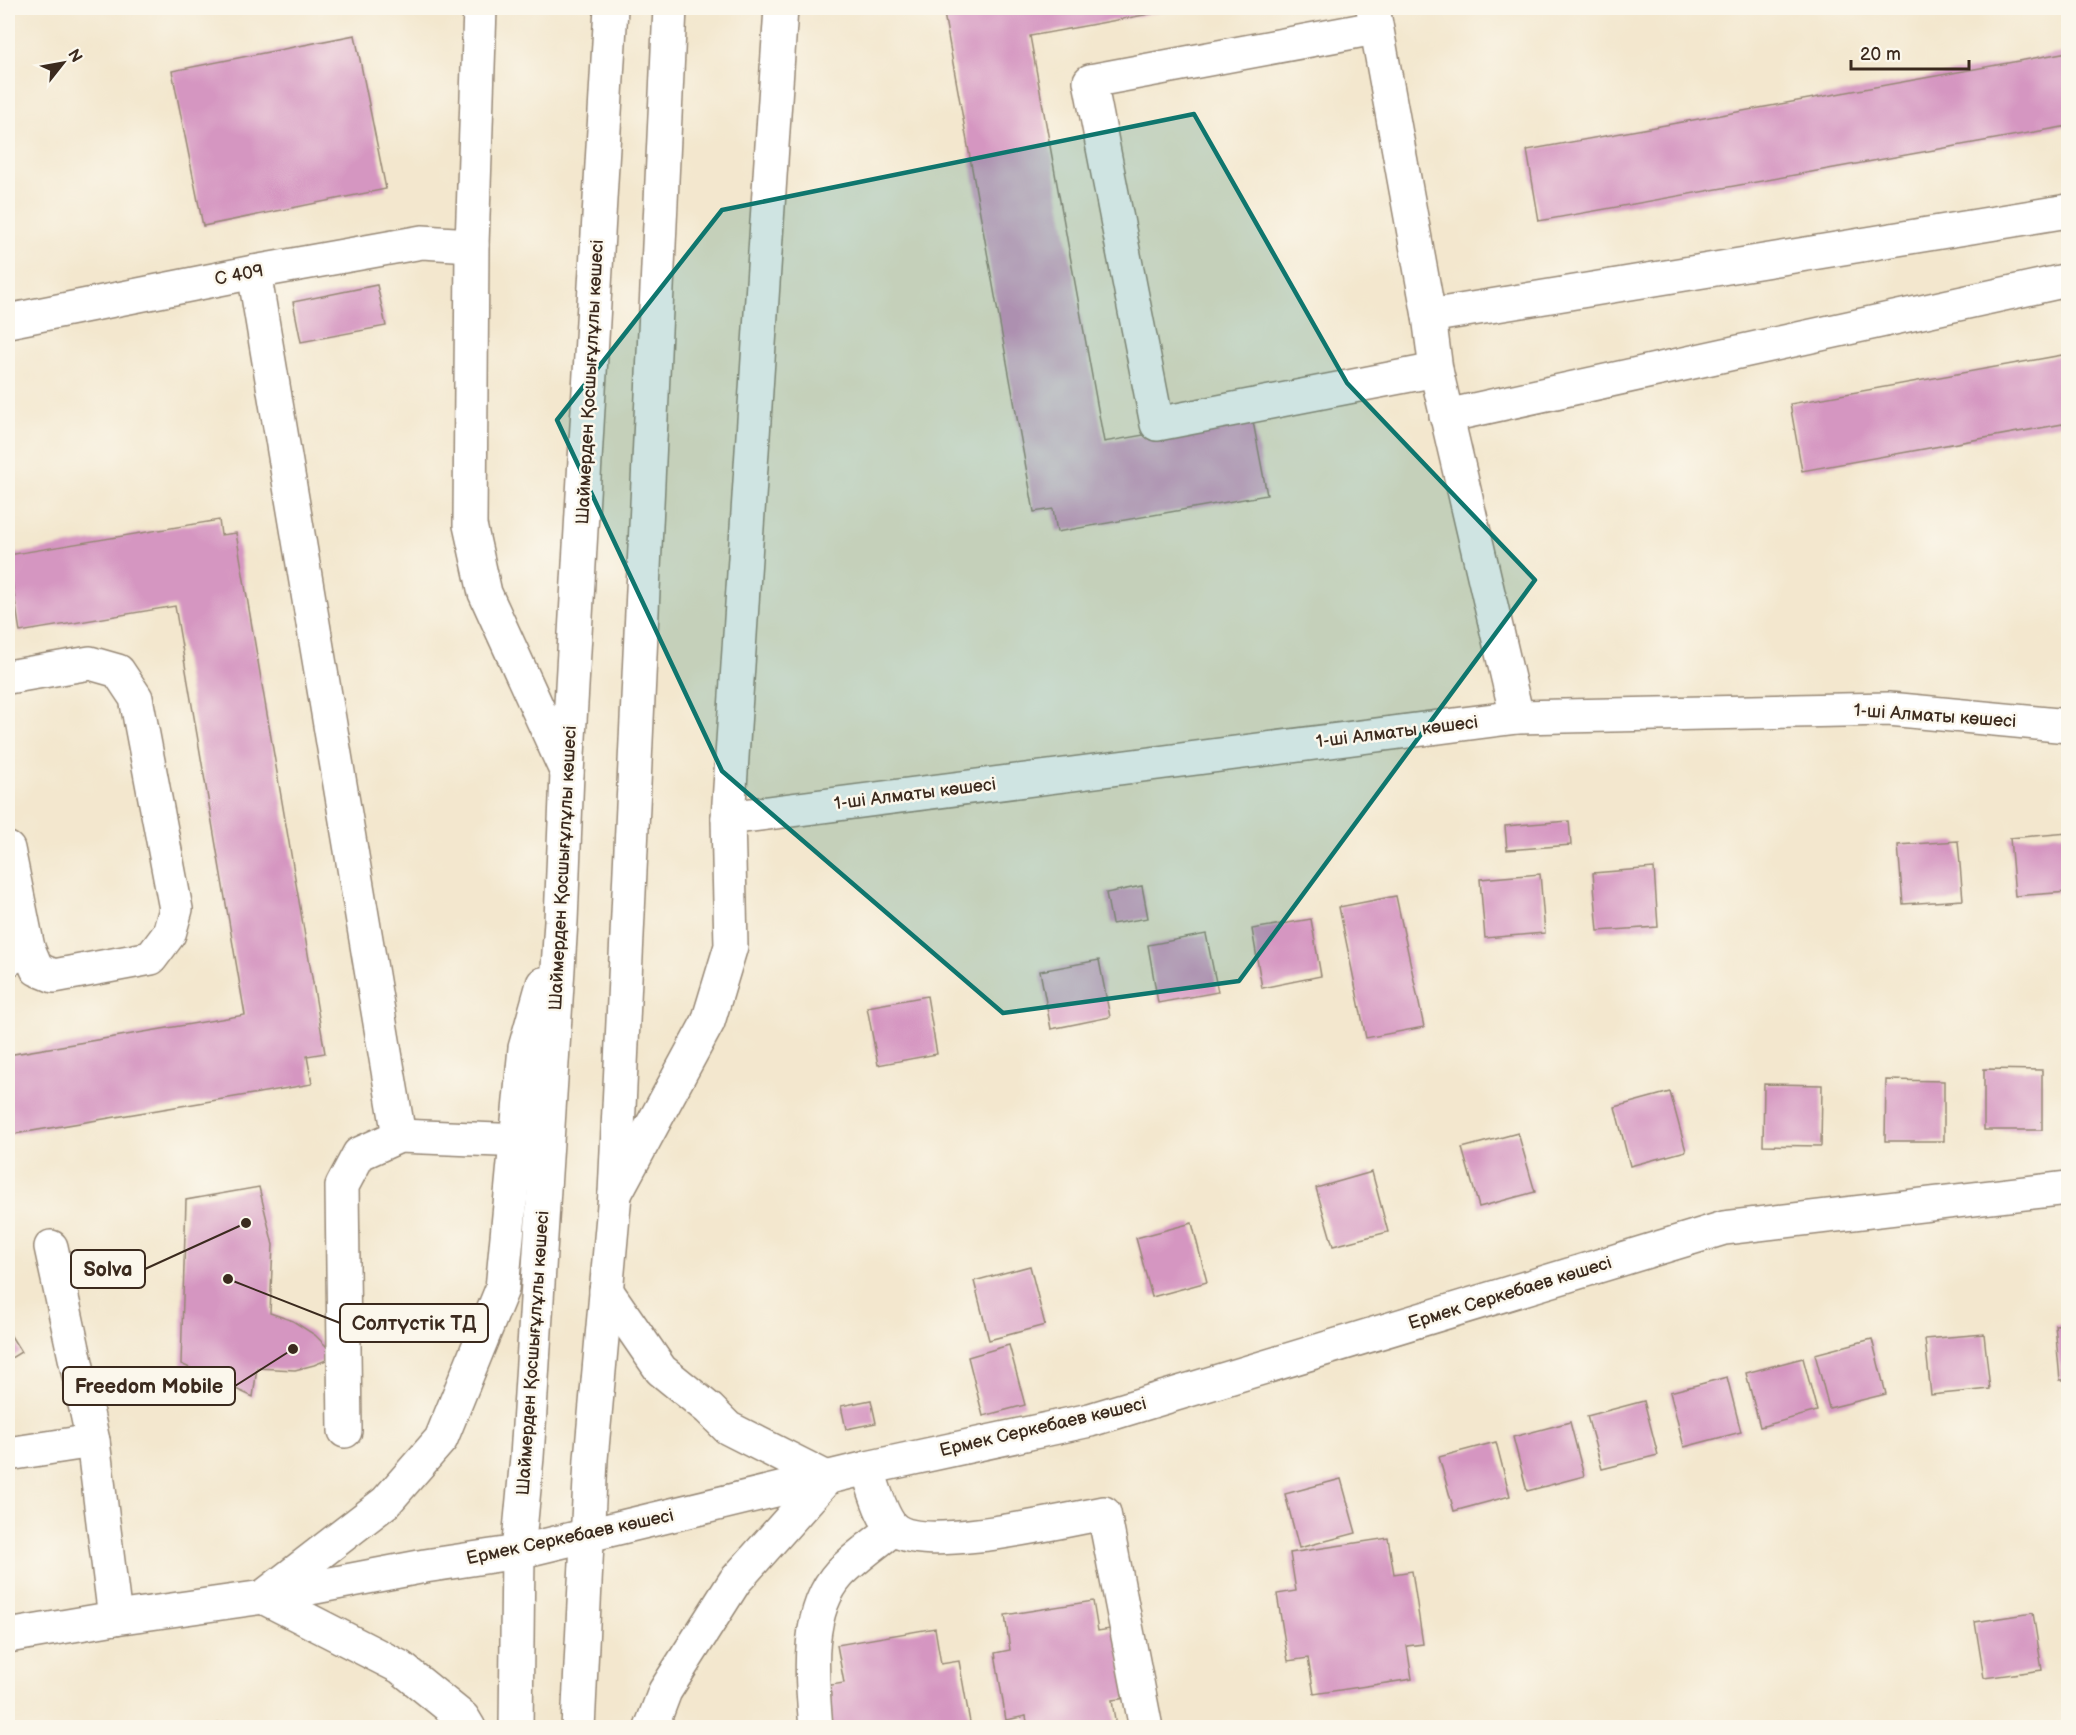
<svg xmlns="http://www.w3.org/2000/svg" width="2076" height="1735" font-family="'Balsamiq Sans',sans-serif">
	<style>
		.building { fill: #d596c1 }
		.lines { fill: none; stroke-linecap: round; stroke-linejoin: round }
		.minor-casing { stroke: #978876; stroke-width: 36 }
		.major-casing { stroke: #978876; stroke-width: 36 }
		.minor { stroke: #fff; stroke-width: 33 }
		.major { stroke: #fff; stroke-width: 33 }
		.marked { fill: #0f766e; fill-opacity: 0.2; stroke: #0f766e; stroke-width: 4.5; stroke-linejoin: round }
		.labels { text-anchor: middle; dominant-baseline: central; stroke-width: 5; stroke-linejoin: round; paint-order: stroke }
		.street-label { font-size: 18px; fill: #3b2a1e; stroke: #fbf7ec }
		.leader { fill: none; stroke: #3b2a1e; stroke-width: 2 }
		.callout-dot { fill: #3b2a1e; stroke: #fbf7ec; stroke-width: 2 }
		.callout { fill: #fbf7ec; stroke: #3b2a1e; stroke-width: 2 }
		.callout-label { font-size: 20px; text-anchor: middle; font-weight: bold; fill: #3b2a1e }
	</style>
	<rect width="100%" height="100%" fill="#fbf7ec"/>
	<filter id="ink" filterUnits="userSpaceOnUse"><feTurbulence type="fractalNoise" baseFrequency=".0167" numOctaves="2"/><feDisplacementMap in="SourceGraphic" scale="12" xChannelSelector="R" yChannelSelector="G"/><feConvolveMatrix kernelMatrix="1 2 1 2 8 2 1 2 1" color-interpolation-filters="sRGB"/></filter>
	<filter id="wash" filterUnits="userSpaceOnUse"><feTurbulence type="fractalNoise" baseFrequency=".008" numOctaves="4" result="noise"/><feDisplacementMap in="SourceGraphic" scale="24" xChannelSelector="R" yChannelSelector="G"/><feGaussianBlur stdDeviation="1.35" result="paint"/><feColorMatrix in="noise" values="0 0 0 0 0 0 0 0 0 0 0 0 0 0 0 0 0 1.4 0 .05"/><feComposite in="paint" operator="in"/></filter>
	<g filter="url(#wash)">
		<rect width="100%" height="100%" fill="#f3e7ce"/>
		<g id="blocks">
			<g class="building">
				<path d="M943 8H1182L1030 36 1104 442 1252 416 1267 495 1057 532 1053 509 1034 512Z"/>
				<path d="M355 35 386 189 203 226 172 71Z"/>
				<path d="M2068 52V126L1539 221 1527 150Z"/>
				<path d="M377 285 386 326 301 342 293 302Z"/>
				<path d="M2068 354V423L1802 471 1790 404Z"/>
				<path d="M219 520 221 535 236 533 325 1053 307 1056 312 1084 8 1135V1055L245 1015 175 606 20 632 8 555Z"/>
				<path d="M1569 821 1571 845 1507 850 1505 826Z"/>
				<path d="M2068 833V892L2015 896 2010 838Z"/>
				<path d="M1958 841 1963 900 1903 904 1898 845Z"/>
				<path d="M1654 868 1658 927 1598 931 1593 873Z"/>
				<path d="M1540 874 1545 933 1485 938 1480 879Z"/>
				<path d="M1142 886 1148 918 1112 924 1106 893Z"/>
				<path d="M1396 896 1424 1027 1366 1038 1339 907Z"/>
				<path d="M1311 919 1321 976 1262 988 1252 929Z"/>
				<path d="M1206 934 1218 992 1158 1003 1148 945Z"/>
				<path d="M1099 960 1110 1017 1051 1029 1040 971Z"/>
				<path d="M927 996 937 1054 878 1065 867 1007Z"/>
				<path d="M1984 1069 2042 1070V1130H1984Z"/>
				<path d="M1886 1080 1944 1081V1141H1885Z"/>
				<path d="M1764 1084 1822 1085 1821 1146 1763 1145Z"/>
				<path d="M1670 1092 1686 1151 1630 1166 1615 1107Z"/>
				<path d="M1518 1133 1535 1192 1479 1207 1462 1148Z"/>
				<path d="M1372 1172 1388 1232 1333 1246 1316 1188Z"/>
				<path d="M259 1187 273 1245 270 1313 293 1321 315 1335 336 1356 314 1365 295 1370 257 1368 253 1397 181 1364 186 1200Z"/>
				<path d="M1192 1223 1207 1282 1152 1297 1136 1238Z"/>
				<path d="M1030 1266 1045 1325 989 1340 974 1281Z"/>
				<path d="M2068 1324V1380H2060L2055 1325Z"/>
				<path d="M8 1331 21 1352 8 1360Z"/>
				<path d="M1984 1334 1990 1389 1931 1395 1925 1339Z"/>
				<path d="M1872 1339 1886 1394 1829 1408 1815 1354Z"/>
				<path d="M1009 1345 1025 1405 983 1416 968 1357Z"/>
				<path d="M1803 1358 1817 1411 1760 1427 1746 1373Z"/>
				<path d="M1727 1377 1741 1432 1684 1447 1670 1392Z"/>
				<path d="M871 1400 876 1423 846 1429 841 1406Z"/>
				<path d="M1644 1401 1658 1455 1602 1469 1587 1416Z"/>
				<path d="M1570 1422 1584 1476 1527 1491 1513 1437Z"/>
				<path d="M1496 1442 1510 1496 1454 1511 1439 1457Z"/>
				<path d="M1341 1479 1356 1533 1299 1548 1285 1494Z"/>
				<path d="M1388 1538 1394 1574 1412 1571 1423 1644 1407 1646 1412 1679 1314 1694 1308 1658 1288 1661 1277 1594 1296 1591 1290 1553Z"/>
				<path d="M1093 1601 1098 1631 1116 1628 1127 1698 1112 1700 1116 1728H1028L1026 1716 1006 1720 995 1653 1010 1650 1005 1615Z"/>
				<path d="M2033 1613 2042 1670 1984 1678 1975 1622Z"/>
				<path d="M935 1628 941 1664 959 1661 971 1728H832L825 1686 844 1683 837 1645Z"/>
				<path d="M232 1721 233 1728H204V1726Z"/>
			</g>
		</g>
	</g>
	<g filter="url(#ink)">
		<use href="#blocks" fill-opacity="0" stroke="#978876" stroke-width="1.5"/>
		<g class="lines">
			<g class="minor-casing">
				<g id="minor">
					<path d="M480 8 472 245 470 525 485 593 567 773"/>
					<path d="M1373 8 1429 316 1436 370 1517 717"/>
					<path d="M1375 28 1090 81 1157 424 1436 370"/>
					<path d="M254 272 399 1136"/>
					<path d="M1429 316 2068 211"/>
					<path d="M8 321 254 272 422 242 472 245"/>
					<path d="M1446 416 2068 280"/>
					<path d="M8 677 90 663 118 671 136 698 176 909 169 934 151 958 54 976 37 969 28 948"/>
					<path d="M728 818 1517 717 1889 709 2068 726"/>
					<path d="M8 849 28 948 9 959"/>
					<path d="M615 1194 708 1022 731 946 728 818 781 8"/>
					<path d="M51 1247 93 1441 115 1618"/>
					<path d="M345 1431 342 1186 359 1154 399 1136 545 1142"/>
					<path d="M8 1454 93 1441"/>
					<path d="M867 1468C873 1484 880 1514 892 1527 920 1555 1065 1520 1104 1513L1146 1728"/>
					<path d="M8 1636 115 1618 263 1597 425 1566 518 1552 867 1468 1090 1420 1724 1228 2068 1188"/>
					<path d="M816 1728C812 1679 804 1612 840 1573 856 1557 876 1543 893 1529"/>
				</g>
			</g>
			<g class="major-casing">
				<g id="major">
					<path d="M606 1290 661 1370 709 1409 728 1428 827 1478 735 1581 665 1691 651 1728"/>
					<path d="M469 1728 463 1718 400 1667 263 1597 386 1502 441 1439 502 1289 525 1048 543 984"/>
					<path d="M516 1728 518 1552 527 1457 561 921 567 773 611 8"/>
					<path d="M578 1728 591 1459 615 1194 670 8"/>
				</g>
			</g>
			<use href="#minor" class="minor"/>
			<use href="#major" class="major"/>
		</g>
	</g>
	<path class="marked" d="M1194 114 1347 383 1535 580 1239 981 1003 1013 722 771 557 420 722 210Z"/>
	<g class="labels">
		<g class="street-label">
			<text transform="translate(239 275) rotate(-11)">С 409</text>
			<text transform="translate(590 382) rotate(-87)">Шаймерден Қосшығұлұлы көшесі</text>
			<text transform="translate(1935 716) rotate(4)">1-ші Алматы көшесі</text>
			<text transform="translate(1397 732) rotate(-7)">1-ші Алматы көшесі</text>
			<text transform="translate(915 794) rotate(-7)">1-ші Алматы көшесі</text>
			<text transform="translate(563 868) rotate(-87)">Шаймерден Қосшығұлұлы көшесі</text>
			<text transform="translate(1510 1293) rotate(-17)">Ермек Серкебаев көшесі</text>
			<text transform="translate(533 1353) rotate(-86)">Шаймерден Қосшығұлұлы көшесі</text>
			<text transform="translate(1043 1427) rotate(-13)">Ермек Серкебаев көшесі</text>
			<text transform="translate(570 1537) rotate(-12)">Ермек Серкебаев көшесі</text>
		</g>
	</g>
	<path class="leader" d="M246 1223L145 1269M228 1279L340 1323M293 1349L235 1386"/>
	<g class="callout-dot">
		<circle cx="246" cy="1223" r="6"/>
		<circle cx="228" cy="1279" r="6"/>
		<circle cx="293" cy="1349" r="6"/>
	</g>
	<g class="callout">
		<rect x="71" y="1250" width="74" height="38" rx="6"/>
		<rect x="340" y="1304" width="148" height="38" rx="6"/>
		<rect x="63" y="1367" width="172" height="38" rx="6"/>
	</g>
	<g class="callout-label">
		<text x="108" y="1276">Solva</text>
		<text x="414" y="1330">Солтүстік ТД</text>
		<text x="149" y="1393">Freedom Mobile</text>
	</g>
	<rect width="2076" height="1735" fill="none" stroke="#fbf7ec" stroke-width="30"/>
	<g transform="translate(63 63) rotate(59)" stroke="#fbf7ec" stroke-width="4.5" paint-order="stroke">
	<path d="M0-4.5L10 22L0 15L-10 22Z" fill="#3b2a1e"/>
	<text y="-9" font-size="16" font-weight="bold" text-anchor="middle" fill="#3b2a1e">N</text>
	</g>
	<path d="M1851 60v9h118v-9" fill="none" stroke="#3b2a1e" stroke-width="3"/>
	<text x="1860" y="60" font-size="18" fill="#3b2a1e" stroke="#fbf7ec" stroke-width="4.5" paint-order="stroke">20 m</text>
</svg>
